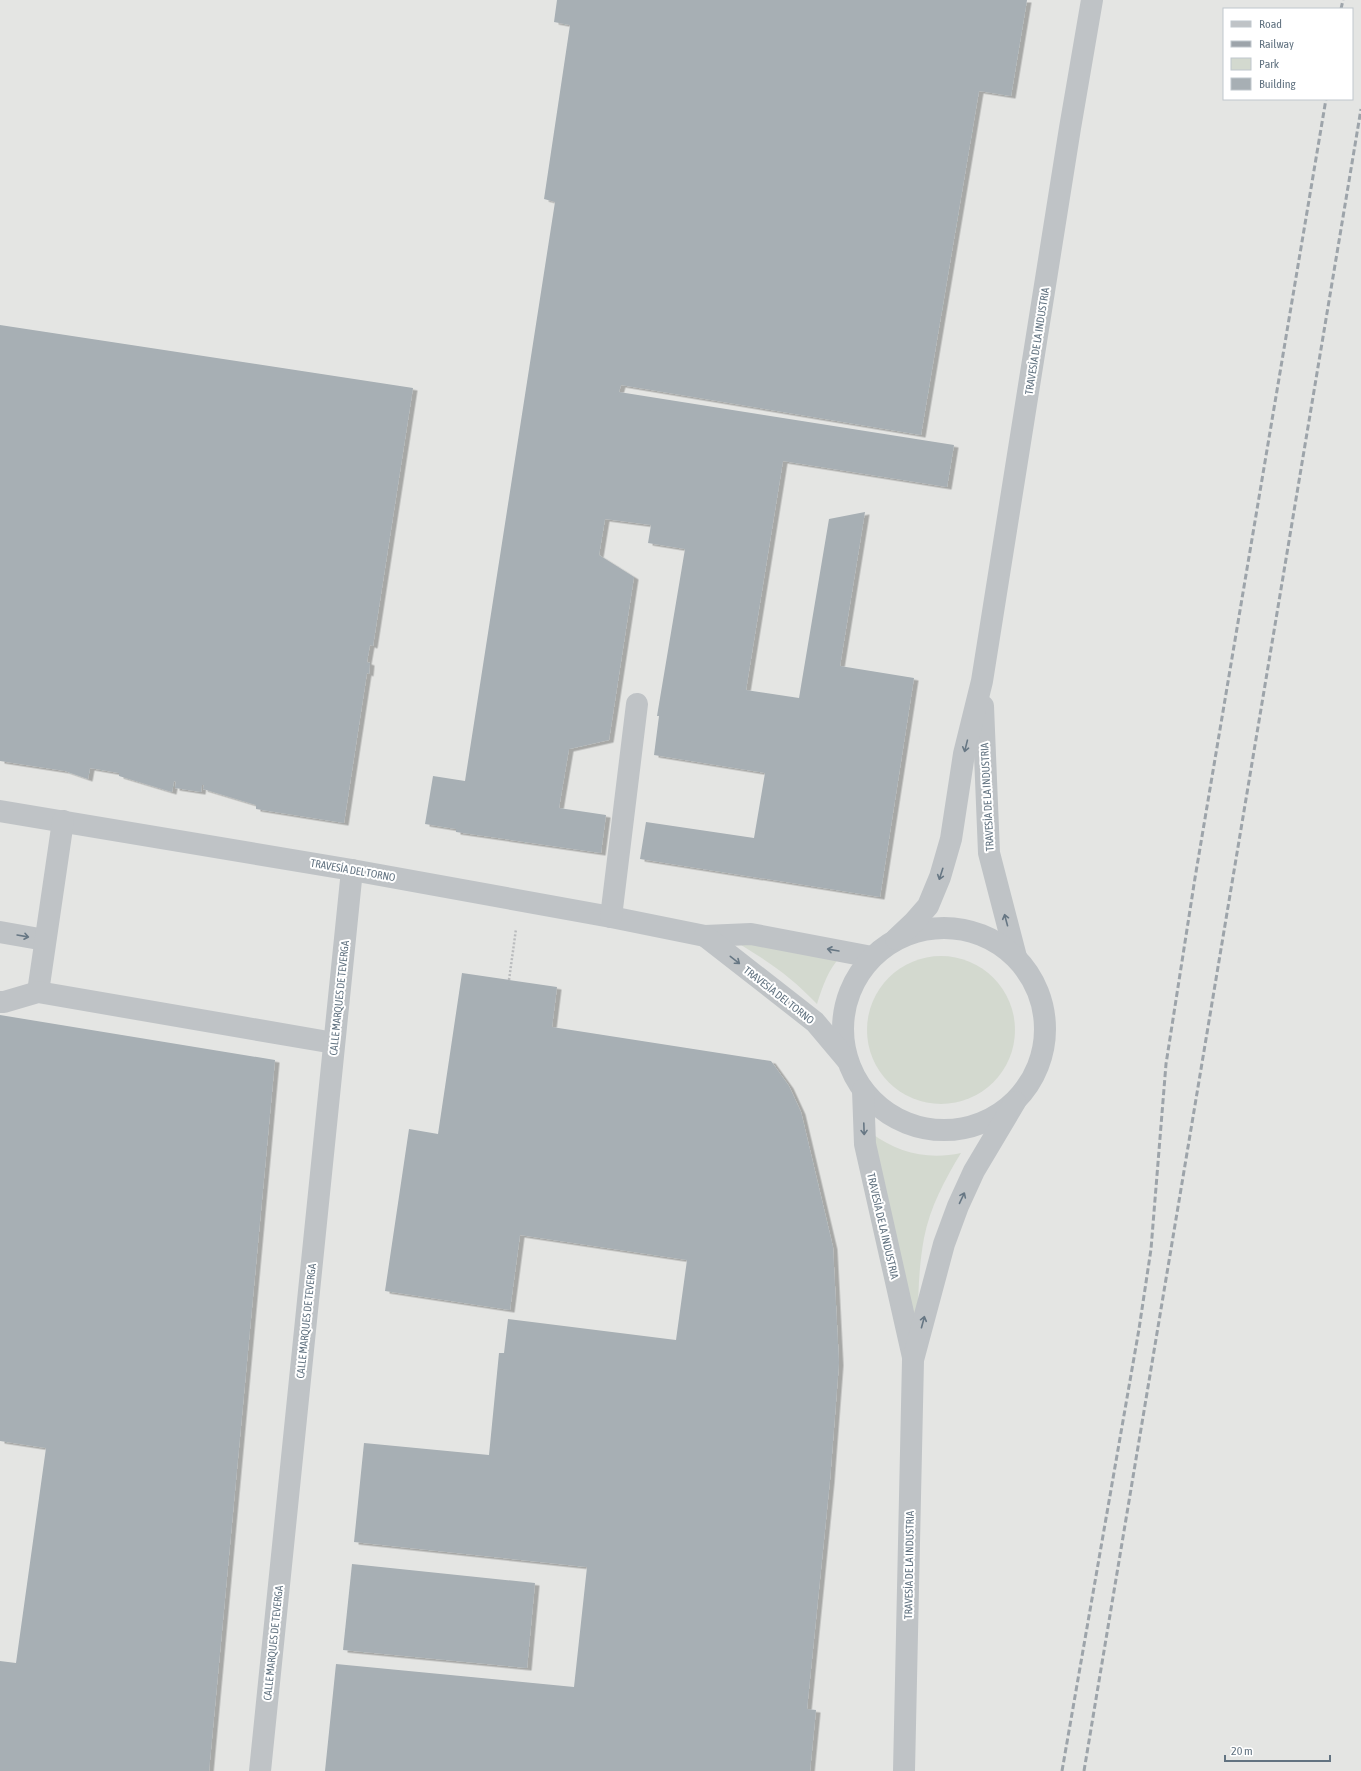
<svg xmlns="http://www.w3.org/2000/svg" width="1361" height="1771" font-family="'Asap Condensed',sans-serif">
	<style>
		.built { fill: #e4e5e3; fill-rule: evenodd }
		.green { fill: #d3d9cf }
		.building { fill: #a7afb4; filter: url(#shadow) }
		.lines { fill: none; stroke-linecap: round; stroke-linejoin: round }
		.path { stroke: #b9bbbd; stroke-width: 2.5; stroke-dasharray: 2 2; stroke-linecap: butt }
		.minor { stroke: #bfc3c6; stroke-width: 22 }
		.rail { stroke: #9da4aa; stroke-width: 3; stroke-dasharray: 6 3; stroke-linecap: butt }
		.oneway { stroke: #677784 }
		.labels { text-anchor: middle; dominant-baseline: central; stroke-width: 4; stroke-linejoin: round; paint-order: stroke }
		.street-label { font-size: 11px; fill: #627381; stroke: #fff }
	</style>
	<defs>
		<filter id="shadow"><feDropShadow dx="4.5" dy="2.5" stdDeviation="0" flood-color="#0004"/></filter>
	</defs>
	<rect width="100%" height="100%" fill="#f4f4ef"/>
	<path class="built" d="M0 0H1361V1771H0ZM1224 9H1352V99H1224Z"/>
	<g class="green">
		<path d="M742 940 841 956C828 970 823 985 817 1004 792 978 772 964 741 945Z"/>
		<circle cx="941" cy="1030" r="74"/>
		<path d="M871 1133C898 1153 928 1160 961 1153 945 1179 930 1207 924 1238 919 1265 918 1293 918 1321H913Z"/>
	</g>
	<g class="building">
		<path d="M557 0H1027L1011 96 979 91 921 435 621 385 619 392 954 445 947 487 783 461 746 690 799 698 829 519 865 512 840 666 914 678 880 897 640 859 646 822 754 838 765 773 654 755 659 716H657L685 549 648 543 651 525 605 519 599 555 634 577 609 740 569 749 559 808 606 815 601 853 456 832V829L425 824 433 776 465 781 555 202 544 199 570 25 554 22Z"/>
		<path d="M0 325 413 388 373 646 370 645 367 662 370 663 369 674 367 673 344 823 256 809V805L203 789 204 785H202L201 792 175 788 176 782 174 781 172 792 119 776V773L90 768 88 779 65 771 0 761Z"/>
		<path d="M462 973 557 987 552 1027 771 1061 789 1086 801 1112 833 1247 839 1363 830 1480 807 1709 816 1710 810 1771H325L336 1664 574 1687 587 1567 354 1542 364 1443 489 1455 499 1353H504L508 1319 676 1340 687 1260 520 1235 510 1310 385 1291 409 1129 438 1134Z"/>
		<path d="M0 1015 275 1060 209 1771H0V1661L16 1663 46 1448 0 1441Z"/>
		<path d="M352 1564 535 1583 527 1668 343 1650Z"/>
	</g>
	<g class="lines">
		<path class="path" d="M509 980 516 929"/>
		<g class="minor">
			<path d="M983 706 989 853 1016 957"/>
			<path d="M0 811 352 870 611 917 705 936 751 934 872 957"/>
			<path d="M611 917 637 704"/>
			<circle cx="944" cy="1029" r="101"/>
			<path d="M0 932 45 940"/>
			<path d="M705 936 815 1022 847 1060"/>
			<path d="M896 939 914 922 928 906 940 877 951 839 964 754 982 681 1070 128 1092 0"/>
			<path d="M38 992 63 821"/>
			<path d="M0 1002H4L38 992 334 1043"/>
			<path d="M863 1090 865 1144 913 1357"/>
			<path d="M260 1771 352 870"/>
			<path d="M904 1771 913 1360 944 1244 958 1206 974 1171 1015 1102"/>
		</g>
		<g class="rail">
			<path d="M1341 9 1343 0"/>
			<path d="M1062 1771 1139 1329 1151 1249 1166 1064 1195 878 1326 99"/>
			<path d="M1084 1771 1361 109"/>
		</g>
	</g>
	<defs><path id="oneway-shaft" d="M-6 0H5M1.5-3L5.5 0L1.5 3" fill="none" stroke-width="1.6" stroke-linecap="round" stroke-linejoin="round"/></defs>
	<g class="oneway">
		<use href="#oneway-shaft" transform="translate(966 746) rotate(104)"/>
		<use href="#oneway-shaft" transform="translate(941 874) rotate(108)"/>
		<use href="#oneway-shaft" transform="translate(1006 920) rotate(-105)"/>
		<use href="#oneway-shaft" transform="translate(23 936) rotate(10)"/>
		<use href="#oneway-shaft" transform="translate(833 950) rotate(-170)"/>
		<use href="#oneway-shaft" transform="translate(735 960) rotate(38)"/>
		<use href="#oneway-shaft" transform="translate(864 1129) rotate(88)"/>
		<use href="#oneway-shaft" transform="translate(962 1198) rotate(-65)"/>
		<use href="#oneway-shaft" transform="translate(923 1322) rotate(-75)"/>
	</g>
	<g class="labels">
		<g class="street-label">
			<text transform="translate(1037 341) rotate(-81)">TRAVESÍA DE LA INDUSTRIA</text>
			<text transform="translate(987 797) rotate(-93)">TRAVESÍA DE LA INDUSTRIA</text>
			<text transform="translate(353 870) rotate(10)">TRAVESÍA DEL TORNO</text>
			<text transform="translate(779 995) rotate(38)">TRAVESÍA DEL TORNO</text>
			<text transform="translate(339 998) rotate(-84)">CALLE MARQUES DE TEVERGA</text>
			<text transform="translate(883 1226) rotate(77)">TRAVESÍA DE LA INDUSTRIA</text>
			<text transform="translate(306 1321) rotate(-84)">CALLE MARQUES DE TEVERGA</text>
			<text transform="translate(909 1565) rotate(-89)">TRAVESÍA DE LA INDUSTRIA</text>
			<text transform="translate(273 1643) rotate(-84)">CALLE MARQUES DE TEVERGA</text>
		</g>
	</g>
	<rect x="1223" y="8" width="130" height="92" fill="#ffffff" stroke="#c0c7cd"/>
	<rect x="1231" y="21" width="20" height="6" fill="#bfc3c6" stroke="#c0c7cd"/>
	<text x="1259" y="28" font-size="12" fill="#627381">Road</text>
	<rect x="1231" y="41" width="20" height="6" fill="#9da4aa" stroke="#c0c7cd"/>
	<text x="1259" y="48" font-size="12" fill="#627381">Railway</text>
	<rect x="1231" y="58" width="20" height="12" fill="#d3d9cf" stroke="#c0c7cd"/>
	<text x="1259" y="68" font-size="12" fill="#627381">Park</text>
	<rect x="1231" y="78" width="20" height="12" fill="#a7afb4" stroke="#c0c7cd"/>
	<text x="1259" y="88" font-size="12" fill="#627381">Building</text>
	<path d="M1225 1755v6h105v-6" fill="none" stroke="#627381" stroke-width="2"/>
	<text x="1231" y="1755" font-size="12" fill="#627381" stroke="#ffffff" stroke-width="3" paint-order="stroke">20 m</text>
</svg>
